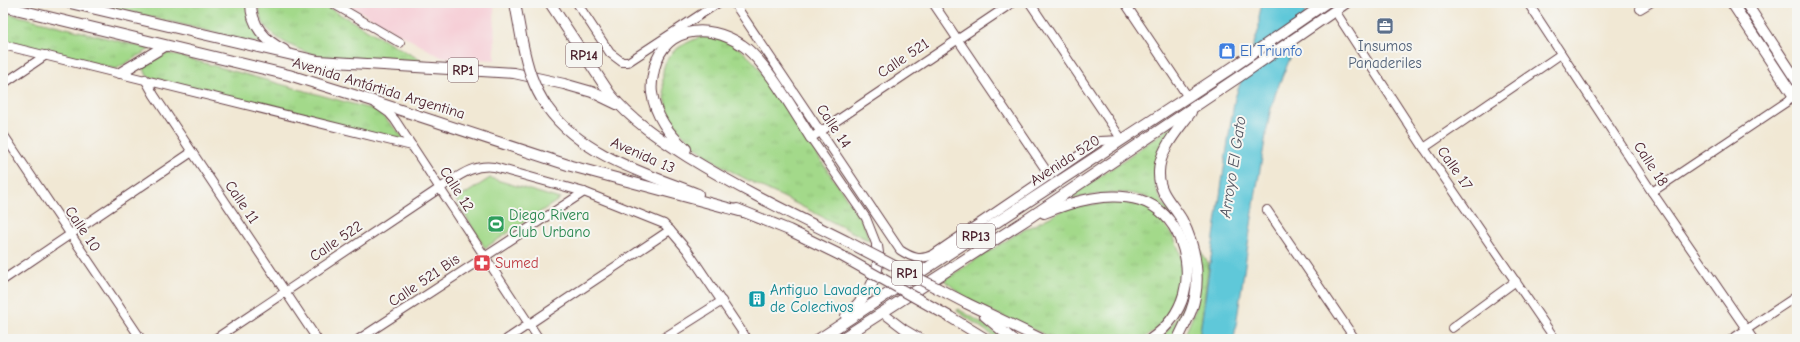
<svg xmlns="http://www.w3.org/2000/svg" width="1800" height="342" font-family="'Comic Neue',sans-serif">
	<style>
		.built { fill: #f6cfd7 }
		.grass { fill: url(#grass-tufts); stroke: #767c5a }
		.park { fill: #a3d98a; stroke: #767c5a }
		.water { fill: #5ec8d9; stroke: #547482 }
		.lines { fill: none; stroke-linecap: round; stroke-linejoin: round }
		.minor-casing { stroke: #633d44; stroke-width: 10 }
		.major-casing { stroke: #633d44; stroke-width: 12 }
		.minor { stroke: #fff; stroke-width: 8 }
		.major { stroke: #fff; stroke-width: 10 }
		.major-bridge-casing { stroke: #633d44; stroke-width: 12; stroke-linecap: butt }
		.major-bridge { stroke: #fff; stroke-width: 10 }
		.labels { text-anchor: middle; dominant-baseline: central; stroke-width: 4; stroke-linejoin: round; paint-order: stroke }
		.shield { fill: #f6f6f2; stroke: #7e6067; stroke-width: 1 }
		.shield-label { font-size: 14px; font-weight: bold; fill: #4a1f2b }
		.service-label { font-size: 15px; fill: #4e5e75; stroke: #f6f6f2 }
		.shop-label { font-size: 15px; fill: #366cbe; stroke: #f6f6f2; text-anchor: start }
		.street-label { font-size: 15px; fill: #4a1f2b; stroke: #f6f6f2 }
		.leisure-label { font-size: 15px; fill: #27864d; stroke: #f6f6f2; text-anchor: start }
		.health-label { font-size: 15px; fill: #be3a42; stroke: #f6f6f2; text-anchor: start }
		.culture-label { font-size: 15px; fill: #0d838f; stroke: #f6f6f2; text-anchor: start }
		.water-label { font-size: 16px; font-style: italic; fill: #50525f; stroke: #f6f6f2 }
	</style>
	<defs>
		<pattern id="grass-tufts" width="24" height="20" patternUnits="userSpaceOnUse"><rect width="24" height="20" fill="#a3d98a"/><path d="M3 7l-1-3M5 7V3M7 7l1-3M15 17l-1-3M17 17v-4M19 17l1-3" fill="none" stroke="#8eba77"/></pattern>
	</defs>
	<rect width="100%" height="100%" fill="#f6f6f2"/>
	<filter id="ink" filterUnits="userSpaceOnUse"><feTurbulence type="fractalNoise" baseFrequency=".025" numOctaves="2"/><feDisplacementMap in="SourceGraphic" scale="8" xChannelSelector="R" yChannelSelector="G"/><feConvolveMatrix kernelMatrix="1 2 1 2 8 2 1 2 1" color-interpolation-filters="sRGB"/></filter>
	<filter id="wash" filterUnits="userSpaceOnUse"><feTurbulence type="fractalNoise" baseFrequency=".012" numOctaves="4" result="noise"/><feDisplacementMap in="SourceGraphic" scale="16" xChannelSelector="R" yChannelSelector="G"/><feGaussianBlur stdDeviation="0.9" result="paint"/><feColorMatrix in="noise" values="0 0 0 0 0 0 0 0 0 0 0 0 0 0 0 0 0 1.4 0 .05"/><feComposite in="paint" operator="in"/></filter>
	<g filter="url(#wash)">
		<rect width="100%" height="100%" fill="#f1e8d4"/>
		<path class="built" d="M345 3H494L495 60 441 57Z"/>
		<g class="grass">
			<path d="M95 3H247L248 21 269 46Z"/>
			<path d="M259 3H320L424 62C401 61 379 59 357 58 347 58 336 58 326 57 301 53 255 35 259 3Z"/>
			<path d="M3 12 150 49 116 69 3 40Z"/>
			<path d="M700 37C726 37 737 45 755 63L862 221 870 241C841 226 812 212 783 197 747 180 702 160 677 127 668 115 665 99 663 84 660 56 676 47 700 37Z"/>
			<path d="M168 53 378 111 412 146 147 76 143 66Z"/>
			<path d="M1178 122C1162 144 1144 175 1162 202 1168 212 1179 220 1184 231 1200 270 1192 303 1173 339H1158C1197 307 1202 244 1164 210 1157 203 1148 197 1138 195 1114 189 1089 196 1065 201Z"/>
			<path d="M1117 201C1126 203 1139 203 1147 207 1153 210 1158 218 1162 222 1197 258 1185 316 1142 339H1055L972 303 944 280 1018 233 1068 208Z"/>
			<path d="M1195 244 1209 264 1199 339H1183L1195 311Z"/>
			<path d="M958 309 977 320 1004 339H998L957 311Z"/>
		</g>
		<path class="park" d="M490 178 560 199 485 248 456 200Z"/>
		<path class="water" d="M1262 3H1308L1291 56 1276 92 1270 112 1255 198 1234 339H1199L1231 121 1235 98 1259 29V17Z"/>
	</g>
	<g filter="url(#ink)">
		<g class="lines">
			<g class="minor-casing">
				<g id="minor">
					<path d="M332 3 400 43"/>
					<path d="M577 3 610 53 622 62H628L718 3"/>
					<path d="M734 3 900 250C912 258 921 261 934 254L1100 141 1122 140"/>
					<path d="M933 3 1050 176"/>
					<path d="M1030 3 1122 140"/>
					<path d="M1125 3 1188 97"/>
					<path d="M1528 3 1652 192 1753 339"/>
					<path d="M1640 9 1650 3"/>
					<path d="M1335 11 1424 148 1555 339"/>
					<path d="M3 45 412 146"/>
					<path d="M145 79 154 95 317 339"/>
					<path d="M3 84 46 55"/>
					<path d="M376 104 389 113 395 120 539 339"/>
					<path d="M3 134 141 339"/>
					<path d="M1424 148 1561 54"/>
					<path d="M1652 192 1797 95"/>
					<path d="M1267 210 1355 339"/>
					<path d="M877 246 866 218 811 138 1012 3"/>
					<path d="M3 280 192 152"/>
					<path d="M883 313 904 329 921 339"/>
					<path d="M1452 328 1516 281"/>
					<path d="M215 339 440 188C458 177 471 164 494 167L584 192 664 224 670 230 687 250 747 339"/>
					<path d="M359 339 584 192"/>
					<path d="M507 339 670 230"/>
					<path d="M662 339 722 301"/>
					<path d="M1732 339 1797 296"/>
				</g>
			</g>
			<g class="major-casing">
				<g id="major">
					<path d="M70 3 318 61 514 73 564 84 592 92 619 105"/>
					<path d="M251 3C251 25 265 41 284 50"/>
					<path d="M515 3 522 41"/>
					<path d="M550 3 610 94C631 120 660 139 688 157 740 189 794 215 848 242"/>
					<path d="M1732 3 1797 101"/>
					<path d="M1746 3 1797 81"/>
					<path d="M3 6 289 75 370 100 571 166 743 212"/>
					<path d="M120 73 165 46"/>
					<path d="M547 107C581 155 646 174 698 194"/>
					<path d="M686 149C669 135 655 115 652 93 651 87 652 80 653 75 660 27 707 21 742 45 765 60 795 113 811 138"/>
					<path d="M737 209 789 230 840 255"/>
					<path d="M1044 213C1074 201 1108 191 1140 200 1159 206 1173 221 1180 239 1195 277 1185 315 1151 339"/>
					<path d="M966 303 1041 339"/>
					<path d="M846 316C866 297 883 277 877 246"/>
					<path d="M985 316 1012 339"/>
					<path d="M950 317 986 339"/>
					<path d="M819 339 1233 67 1326 3"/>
					<path d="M841 339 1026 220 1240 76 1346 3"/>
					<path d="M1178 339C1182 330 1187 321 1191 311 1202 282 1196 247 1182 220 1173 204 1159 194 1159 174 1158 151 1178 130 1191 112"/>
				</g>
			</g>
			<use href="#minor" class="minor"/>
			<use href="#major" class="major"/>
			<g class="major-bridge-casing">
				<g id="major-bridge">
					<path d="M522 41C527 66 533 87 547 107"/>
					<path d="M848 242 966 303"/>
					<path d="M840 255 950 317"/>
				</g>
			</g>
			<use href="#major-bridge" class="major-bridge"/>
		</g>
	</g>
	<defs>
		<g id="office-square" transform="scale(0.9)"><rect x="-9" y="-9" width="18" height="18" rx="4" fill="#5c6f8a" stroke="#f6f6f2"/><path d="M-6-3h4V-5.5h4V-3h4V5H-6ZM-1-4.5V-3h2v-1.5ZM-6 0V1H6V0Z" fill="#fff"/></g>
		<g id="shop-square" transform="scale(0.9)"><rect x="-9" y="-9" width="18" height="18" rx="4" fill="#3f7fe0" stroke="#f6f6f2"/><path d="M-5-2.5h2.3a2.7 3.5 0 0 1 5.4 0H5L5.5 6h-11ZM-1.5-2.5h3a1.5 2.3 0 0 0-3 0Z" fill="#fff"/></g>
		<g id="stadium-square" transform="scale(0.9)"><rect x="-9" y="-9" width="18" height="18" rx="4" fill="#2e9e5b" stroke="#f6f6f2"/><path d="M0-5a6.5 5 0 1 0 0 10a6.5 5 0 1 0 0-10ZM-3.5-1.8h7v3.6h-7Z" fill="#fff"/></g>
		<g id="pharmacy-square" transform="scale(0.9)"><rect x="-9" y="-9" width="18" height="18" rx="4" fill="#e0444e" stroke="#f6f6f2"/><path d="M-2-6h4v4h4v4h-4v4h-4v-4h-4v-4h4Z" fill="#fff"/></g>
		<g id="building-square" transform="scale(0.9)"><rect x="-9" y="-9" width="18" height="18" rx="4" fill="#0f9aa8" stroke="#f6f6f2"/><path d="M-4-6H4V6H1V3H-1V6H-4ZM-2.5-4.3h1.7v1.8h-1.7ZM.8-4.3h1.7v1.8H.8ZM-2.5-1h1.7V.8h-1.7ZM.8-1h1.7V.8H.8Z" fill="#fff"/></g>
	</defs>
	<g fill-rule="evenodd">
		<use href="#office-square" x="1385" y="26"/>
		<use href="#shop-square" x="1227" y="51"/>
		<use href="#stadium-square" x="496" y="224"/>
		<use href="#pharmacy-square" x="482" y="263"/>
		<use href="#building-square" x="757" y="299"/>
	</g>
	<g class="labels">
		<g class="shield">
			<rect x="566" y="43" width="36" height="24" rx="3"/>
			<rect x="448" y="58" width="30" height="24" rx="3"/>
			<rect x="957" y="224" width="38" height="24" rx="3"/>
			<rect x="892" y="261" width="30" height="24" rx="3"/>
		</g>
		<g class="shield-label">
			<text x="584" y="55">RP14</text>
			<text x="463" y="70">RP1</text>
			<text x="976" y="236">RP13</text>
			<text x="907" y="273">RP1</text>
		</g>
		<g class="service-label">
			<text x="1385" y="46">Insumos<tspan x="1385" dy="17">Panaderiles</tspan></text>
		</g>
		<g class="shop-label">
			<text x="1240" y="51">El Triunfo</text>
		</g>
		<g class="street-label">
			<text transform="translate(903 58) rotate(-34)">Calle 521</text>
			<text transform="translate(379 88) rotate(17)">Avenida Antártida Argentina</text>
			<text transform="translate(834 126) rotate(56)">Calle 14</text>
			<text transform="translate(643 155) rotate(24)">Avenida 13</text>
			<text transform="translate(1065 160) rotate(-33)">Avenida 520</text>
			<text transform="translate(1651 164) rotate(57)">Calle 18</text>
			<text transform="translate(1455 168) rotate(55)">Calle 17</text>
			<text transform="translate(457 189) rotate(57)">Calle 12</text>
			<text transform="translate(242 202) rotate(56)">Calle 11</text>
			<text transform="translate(83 229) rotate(56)">Calle 10</text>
			<text transform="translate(336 241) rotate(-34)">Calle 522</text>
			<text transform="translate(424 280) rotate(-34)">Calle 521 Bis</text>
		</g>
		<g class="leisure-label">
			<text x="509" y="215">Diego Rivera<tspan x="509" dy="17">Club Urbano</tspan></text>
		</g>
		<g class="health-label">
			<text x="495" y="263">Sumed</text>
		</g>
		<g class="culture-label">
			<text x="770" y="290">Antiguo Lavadero<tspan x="770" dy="17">de Colectivos</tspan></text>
		</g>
		<g class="water-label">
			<text transform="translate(1233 167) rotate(-81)">Arroyo El Gato</text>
		</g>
	</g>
	<rect width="1800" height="342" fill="none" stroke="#f6f6f2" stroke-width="16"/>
</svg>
